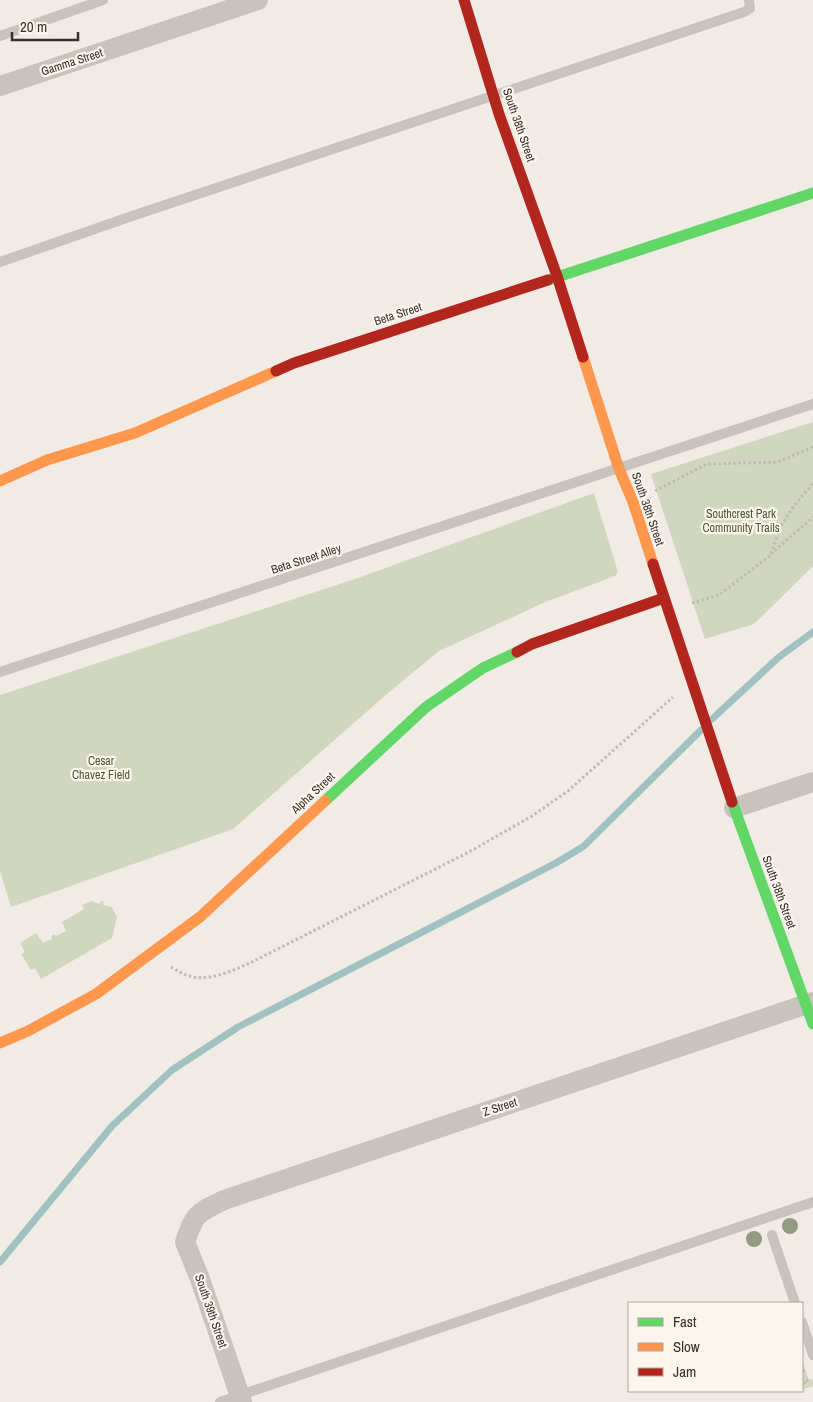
<svg xmlns="http://www.w3.org/2000/svg" width="813" height="1402" font-family="'Archivo Narrow',sans-serif">
	<style>
		.park { fill: #d1d6bf }
		.garden { fill: url(#garden-furrows) }
		.lines { fill: none; stroke-linecap: round; stroke-linejoin: round }
		.stream { stroke: #a1c2c1; stroke-width: 7 }
		.path { stroke: #c2bbb6; stroke-width: 3; stroke-dasharray: 2.5 2.5; stroke-linecap: butt }
		.lane { stroke: #c9c3be; stroke-width: 10 }
		.street { stroke: #c9c3be; stroke-width: 20 }
		.fast { stroke: #63d668; stroke-width: 11 }
		.slow { stroke: #ff974d; stroke-width: 11 }
		.jam { stroke: #b3261e; stroke-width: 11 }
		.tree { fill: #959b80 }
		.labels { text-anchor: middle; dominant-baseline: central; stroke-width: 4.5; stroke-linejoin: round; paint-order: stroke }
		.street-label { font-size: 12px; fill: #3b302b; stroke: #fbf5ee }
		.park-label { font-size: 12px; fill: #4a5a2e; stroke: #fbf5ee }
	</style>
	<defs>
		<pattern id="garden-furrows" width="10" height="10" patternUnits="userSpaceOnUse" patternTransform="scale(1.25)"><rect width="10" height="10" fill="#d1d6bf"/><path d="M-1 1l2-2M0 10L10 0M9 11l2-2" fill="none" stroke="#b4b8a4"/></pattern>
	</defs>
	<rect width="100%" height="100%" fill="#f0ebe5"/>
	<g class="park">
		<path d="M813 422V566L754 624 705 639 651 474Z"/>
		<path d="M594 493 618 572 615 576 543 603 439 651 388 693 233 829 11 907 0 871V695L352 580Z"/>
		<path d="M91 901 100 904 101 901 104 902 103 905 112 907 117 917 112 938 41 979 35 968 31 970 21 954 25 952 20 943 36 933 43 943 52 939 51 936 54 934 56 936 66 931 62 922 84 909 82 905Z"/>
	</g>
	<path class="garden" d="M803 1364 809 1380 813 1379V1386L802 1390Z"/>
	<g class="lines">
		<g class="stream">
			<path d="M712 719 779 657 813 632"/>
			<path d="M0 1262 112 1126 172 1070 238 1027 556 863 584 846 701 730"/>
		</g>
		<g class="path">
			<path d="M655 491 707 464 778 462 813 447"/>
			<path d="M771 554 813 517"/>
			<path d="M692 603 719 595 771 555 779 530 793 507 813 483"/>
			<path d="M171 967C176 970 181 973 186 975 207 983 232 971 252 962L469 852 532 816 568 791 673 697"/>
		</g>
		<g class="lane">
			<path d="M0 36 103 0"/>
			<path d="M0 262 135 215 744 12 750 8 749 0"/>
			<path d="M0 672 813 404"/>
			<path d="M772 1235 795 1303"/>
			<path d="M802 1322 813 1355"/>
			<path d="M220 1402 813 1202"/>
		</g>
		<g class="street">
			<path d="M0 86 258 0"/>
			<path d="M734 808 813 782"/>
			<path d="M242 1402 200 1279 185 1242C195 1213 197 1213 224 1200L813 1002"/>
		</g>
		<g class="fast">
			<path d="M548 280 813 193"/>
			<path d="M325 801 426 707 483 668 517 652"/>
			<path d="M732 802 813 1024"/>
		</g>
		<g class="slow">
			<path d="M583 357 619 469 633 502 653 564"/>
			<path d="M0 481 47 460 135 433 276 371"/>
			<path d="M0 1043 28 1031 96 994 200 917 325 801"/>
		</g>
		<g class="jam">
			<path d="M464 0 499 114 557 276 583 357"/>
			<path d="M276 371 294 363 548 280"/>
			<path d="M653 564 732 802"/>
			<path d="M517 652 532 644 664 598"/>
		</g>
	</g>
	<g class="tree">
		<circle cx="790" cy="1226" r="8"/>
		<circle cx="754" cy="1239" r="8"/>
	</g>
	<g class="labels">
		<g class="street-label">
			<text transform="translate(72 62) rotate(-18)">Gamma Street</text>
			<text transform="translate(519 125) rotate(71)">South 38th Street</text>
			<text transform="translate(398 314) rotate(-18)">Beta Street</text>
			<text transform="translate(648 509) rotate(71)">South 38th Street</text>
			<text transform="translate(306 559) rotate(-18)">Beta Street Alley</text>
			<text transform="translate(313 793) rotate(-43)">Alpha Street</text>
			<text transform="translate(779 892) rotate(70)">South 38th Street</text>
			<text transform="translate(500 1107) rotate(-18)">Z Street</text>
			<text transform="translate(211 1311) rotate(71)">South 39th Street</text>
		</g>
		<g class="park-label">
			<text x="741" y="514">Southcrest Park<tspan x="741" dy="14">Community Trails</tspan></text>
			<text x="101" y="761">Cesar<tspan x="101" dy="14">Chavez Field</tspan></text>
		</g>
	</g>
	<rect x="628" y="1302" width="175" height="90" fill="#fbf5ee" stroke="#aea6a0"/>
	<rect x="638" y="1318" width="25" height="8" fill="#63d668" stroke="#aea6a0"/>
	<text x="673" y="1327" font-size="15" fill="#3b302b">Fast</text>
	<rect x="638" y="1343" width="25" height="8" fill="#ff974d" stroke="#aea6a0"/>
	<text x="673" y="1352" font-size="15" fill="#3b302b">Slow</text>
	<rect x="638" y="1368" width="25" height="8" fill="#b3261e" stroke="#aea6a0"/>
	<text x="673" y="1377" font-size="15" fill="#3b302b">Jam</text>
	<path d="M12 32v8h66v-8" fill="none" stroke="#3b302b" stroke-width="2.5"/>
	<text x="20" y="32" font-size="15" fill="#3b302b" stroke="#fbf5ee" stroke-width="4" paint-order="stroke">20 m</text>
</svg>
